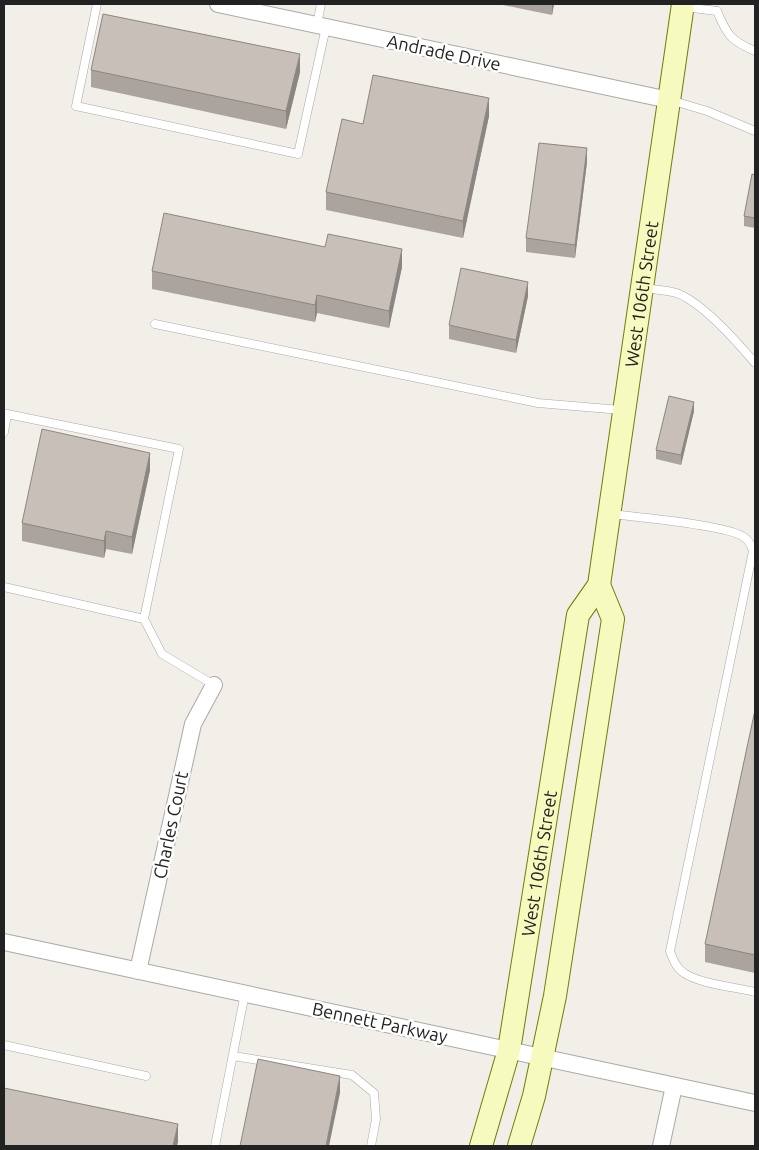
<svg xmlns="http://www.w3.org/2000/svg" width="759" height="1150" font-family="Ubuntu,sans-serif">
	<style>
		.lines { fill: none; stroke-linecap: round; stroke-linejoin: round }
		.lane-casing { stroke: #a9a9a9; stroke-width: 9 }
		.street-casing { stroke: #a9a9a9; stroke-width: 18 }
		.secondary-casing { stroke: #707d05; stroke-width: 24 }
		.lane { stroke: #fff; stroke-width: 8 }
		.street { stroke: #fff; stroke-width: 16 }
		.secondary { stroke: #f7fabf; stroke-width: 22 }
		.wall { fill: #aba49e }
		.shaded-wall { fill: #8b8681 }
		.building { fill: #c7bfb8; stroke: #8b8681 }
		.labels { text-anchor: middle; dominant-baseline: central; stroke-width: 5; stroke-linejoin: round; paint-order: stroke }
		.street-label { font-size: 18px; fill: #222; stroke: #fff }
	</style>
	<rect width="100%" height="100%" fill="#f2efe9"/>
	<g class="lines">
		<g class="lane-casing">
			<g id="lane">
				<path d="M97 4 76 106 298 154 326 27"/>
				<path d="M684 7 717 11"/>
				<path d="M717 11C727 35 731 41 755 51"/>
				<path d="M317 25 321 4"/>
				<path d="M670 100 707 111 755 131"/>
				<path d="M645 288C655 290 667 290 676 293 701 301 738 343 755 363"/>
				<path d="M155 324 538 403 621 410"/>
				<path d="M4 432 7 414 179 449 144 619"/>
				<path d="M611 514C634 517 731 525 745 538 750 541 751 546 753 551L670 951C673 959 676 968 684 973 700 984 735 987 755 992"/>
				<path d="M4 587 144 619 162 654 214 685"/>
				<path d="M4 1045 146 1076"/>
				<path d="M233 1056 352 1075 374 1093 376 1119 371 1146"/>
				<path d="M215 1146 245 993"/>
			</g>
		</g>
		<g class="street-casing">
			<g id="street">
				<path d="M218 4 669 100"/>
				<path d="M4 942 755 1103"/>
				<path d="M138 971 193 724 214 685"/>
				<path d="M661 1146 674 1086"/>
			</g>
		</g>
		<g class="secondary-casing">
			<g id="secondary">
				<path id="s1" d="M481 1146 509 1050 578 615 599 585 683 4"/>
				<path d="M519 1146 534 1096 555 996 613 619 599 585"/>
			</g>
		</g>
		<use href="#lane" class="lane"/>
		<use href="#street" class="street"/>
		<use href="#secondary" class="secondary"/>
	</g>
	<g class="wall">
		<path d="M498 4H554L552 15Z"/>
		<path d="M91 70 300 72 286 129 91 87Z"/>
		<path d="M489 116 463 238 326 210V192L363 124Z"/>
		<path d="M587 162 575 258 526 252V238Z"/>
		<path d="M755 175V228L744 226V216Z"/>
		<path d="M402 267 389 328 317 313 315 322 152 289V271Z"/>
		<path d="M528 296 516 353 449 339V325Z"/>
		<path d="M694 411 681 465 656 459V450Z"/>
		<path d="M150 470 132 554 106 549 104 558 22 541V523Z"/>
		<path d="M755 710V973L705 962V944Z"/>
	</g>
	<g class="shaded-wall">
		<path d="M552 4H554L552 15Z"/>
		<path d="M300 54V72L286 129V111Z"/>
		<path d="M489 98V116L463 238V221Z"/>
		<path d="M587 148V162L575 258V245Z"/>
		<path d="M402 249V267L389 328V311Z"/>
		<path d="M528 282V296L516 353V340Z"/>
		<path d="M317 295V313L315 322V305Z"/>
		<path d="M694 402V411L681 465V455Z"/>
		<path d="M150 453V470L132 554V537Z"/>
		<path d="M106 531V549L104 558V541Z"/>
		<path d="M340 1076V1093L329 1146H326Z"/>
		<path d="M178 1124V1142L177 1146H173Z"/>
	</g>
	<g class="building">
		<path d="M103 14 300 54 286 111 91 70Z"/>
		<path d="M373 75 489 98 463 221 326 192 342 119 363 124Z"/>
		<path d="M539 143 587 148 575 245 526 238Z"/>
		<path d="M752 174 755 175V218L744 216Z"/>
		<path d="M164 213 325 247 328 234 402 249 389 311 317 295 315 305 152 271Z"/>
		<path d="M461 268 528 282 516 340 449 325Z"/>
		<path d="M669 396 694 402 681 455 656 450Z"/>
		<path d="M42 429 150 453 132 537 106 531 104 541 22 523Z"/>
		<path d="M755 710V955L705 944Z"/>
		<path d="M258 1059 340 1076 326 1146H240Z"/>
		<path d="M4 1088 178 1124 173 1146H4Z"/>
	</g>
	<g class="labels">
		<g class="street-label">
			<text transform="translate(444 52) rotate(12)">Andrade Drive</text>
			<text stroke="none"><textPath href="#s1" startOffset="871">West 106th Street</textPath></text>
			<text transform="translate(170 825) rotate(-78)">Charles Court</text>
			<text stroke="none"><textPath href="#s1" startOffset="289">West 106th Street</textPath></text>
			<text transform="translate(380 1022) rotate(12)">Bennett Parkway</text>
		</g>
	</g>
	<rect width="759" height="1150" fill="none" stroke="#222222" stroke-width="10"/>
</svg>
